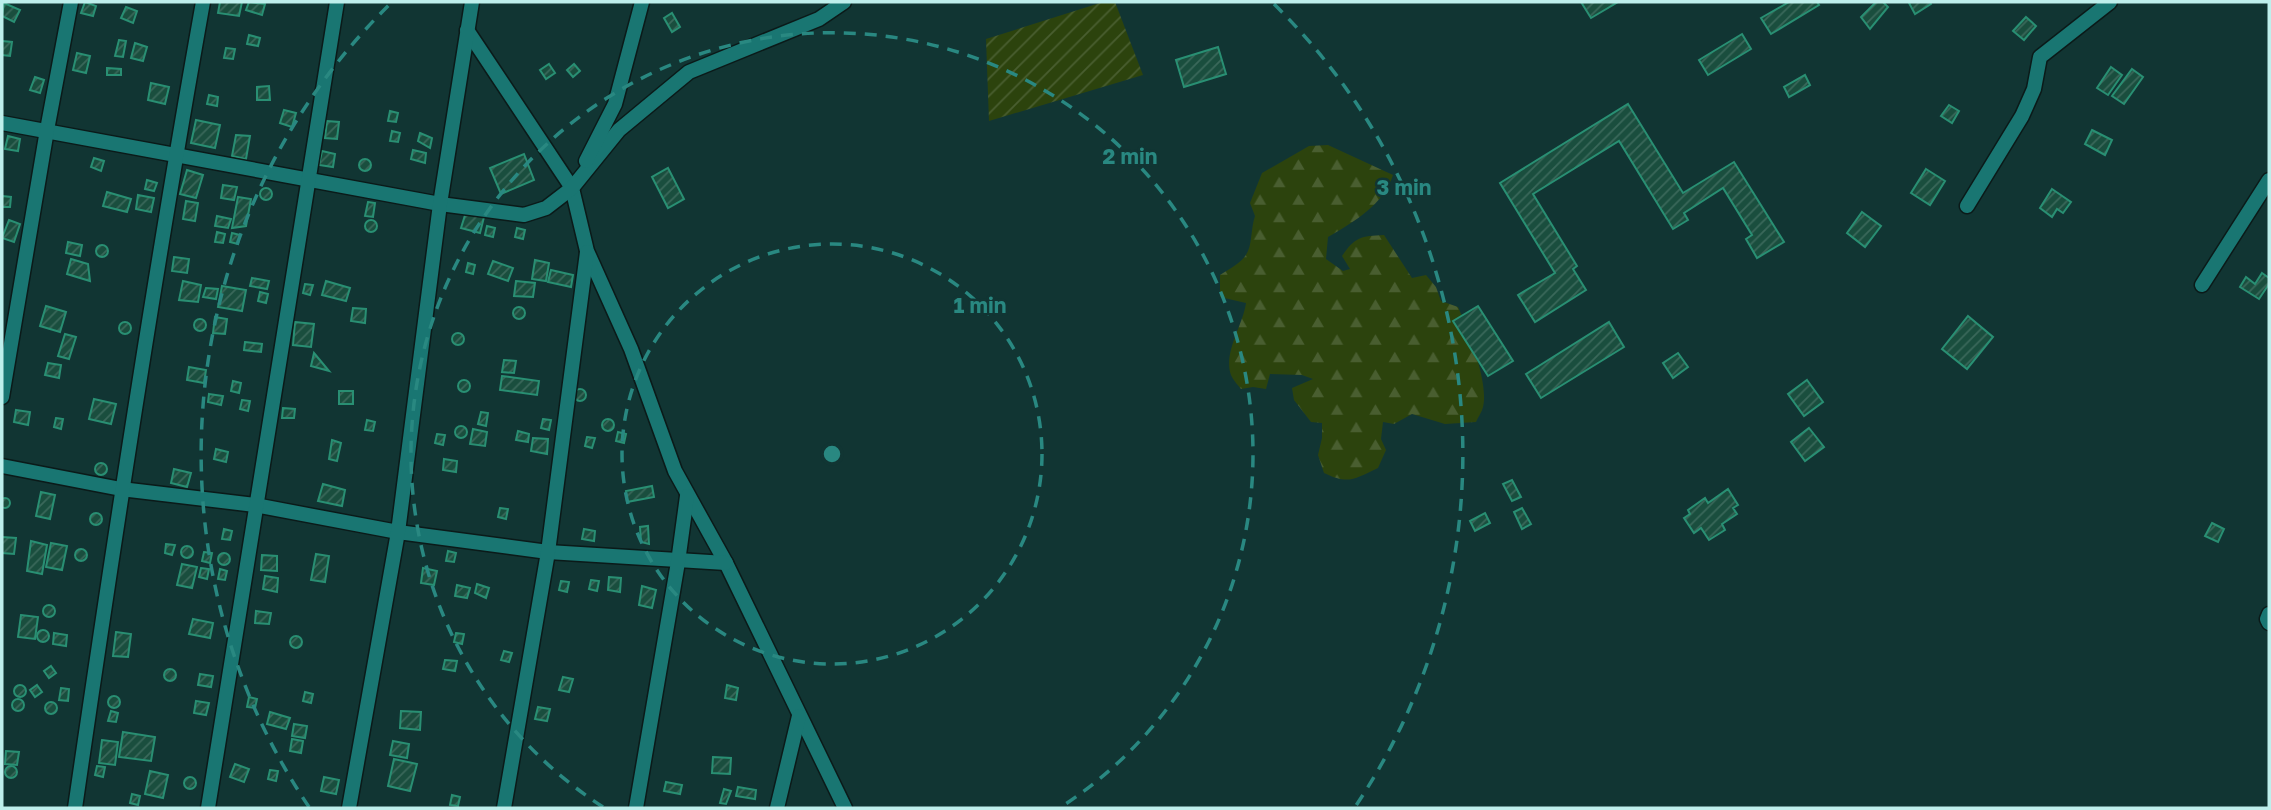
<svg xmlns="http://www.w3.org/2000/svg" width="2271" height="810" font-family="'Golos Text',sans-serif">
	<style>
		.forest { fill: url(#forest-firs) }
		.garden { fill: url(#garden-furrows) }
		.building { fill: url(#building-hatch); stroke: #298f73; stroke-width: 2 }
		.lines { fill: none; stroke-linecap: round; stroke-linejoin: round }
		.minor-casing { stroke: #0b1a19; stroke-width: 17 }
		.minor { stroke: #197672; stroke-width: 14 }
		.ring { fill: none; stroke: #298881; stroke-width: 3.5; stroke-dasharray: 12 9 }
		.centre { fill: #298881; stroke: #113533; stroke-width: 3.5 }
		.ring-label { font-size: 21px; text-anchor: middle; font-weight: bold; fill: #298881; stroke: #113533; stroke-width: 5; stroke-linejoin: round; paint-order: stroke }
	</style>
	<defs>
		<pattern id="forest-firs" width="22" height="20" patternUnits="userSpaceOnUse" patternTransform="scale(1.75)"><rect width="22" height="20" fill="#2c430d"/><path d="M5 1l3.5 6h-7zM16 11l3.5 6h-7z" fill="#495e30"/></pattern>
		<pattern id="garden-furrows" width="10" height="10" patternUnits="userSpaceOnUse" patternTransform="scale(1.75)"><rect width="10" height="10" fill="#2c430d"/><path d="M-1 1l2-2M0 10L10 0M9 11l2-2" fill="none" stroke="#495e30"/></pattern>
		<pattern id="building-hatch" width="6" height="6" patternUnits="userSpaceOnUse" patternTransform="scale(1.75)"><rect width="6" height="6" fill="#1a4e3e"/><path d="M-1 1l2-2M0 6l6-6M5 7l2-2" fill="none" stroke="#3a685a"/></pattern>
	</defs>
	<rect width="100%" height="100%" fill="#113533"/>
	<path class="forest" d="M1328 145 1393 175C1384 204 1354 222 1328 237L1326 259 1343 271 1350 269 1342 256C1355 237 1361 236 1384 235L1412 278 1426 275 1436 287 1441 301 1458 307C1468 329 1489 383 1483 407 1482 412 1478 417 1476 422L1445 424 1412 414 1394 424 1383 422 1381 439 1386 450 1378 468C1354 479 1349 485 1324 473L1318 455 1322 438V423L1311 422 1294 400 1292 388 1313 379 1302 375 1270 374 1266 389 1253 387 1241 389C1238 385 1233 380 1231 375 1223 353 1243 325 1246 303L1220 297V275C1230 268 1243 263 1248 251 1252 242 1251 228 1255 216L1250 203 1262 173 1309 146Z"/>
	<path class="garden" d="M1103 2H1115L1143 75 989 121 986 39Z"/>
	<g class="building">
		<path d="M85 2 96 6 93 16 81 13Z"/>
		<path d="M220 2H242L239 16 218 13Z"/>
		<path d="M249 2 265 4 262 15 246 10Z"/>
		<path d="M1581 2H1618L1591 18Z"/>
		<path d="M1789 2H1817L1819 5 1771 34 1761 18Z"/>
		<path d="M1876 2H1883L1888 7 1870 29 1861 17Z"/>
		<path d="M1911 2H1930L1931 4 1915 14 1909 3Z"/>
		<path d="M4 3 20 10 14 22 2 16Z"/>
		<path d="M126 7 137 11 133 23 121 18Z"/>
		<path d="M672 13 680 27 672 32 664 18Z"/>
		<path d="M2026 17 2036 26 2024 40 2013 31Z"/>
		<path d="M1742 34 1751 49 1708 75 1699 60Z"/>
		<path d="M249 35 260 38 258 46 247 44Z"/>
		<path d="M119 40 126 41 123 57 115 56Z"/>
		<path d="M2 41 12 42 10 56 2 55Z"/>
		<path d="M135 43 147 47 143 61 131 58Z"/>
		<path d="M1218 47 1226 74 1184 87 1176 60Z"/>
		<path d="M226 48 235 49 233 59 224 58Z"/>
		<path d="M77 53 90 56 86 73 73 70Z"/>
		<path d="M549 64 555 73 546 79 540 70Z"/>
		<path d="M574 64 580 71 573 77 567 70Z"/>
		<path d="M2111 67 2122 75 2108 95 2097 88Z"/>
		<path d="M107 68 121 69V75H107Z"/>
		<path d="M2132 69 2143 77 2124 104 2112 96Z"/>
		<path d="M1805 75 1810 85 1789 97 1784 87Z"/>
		<path d="M35 77 44 80 40 93 30 90Z"/>
		<path d="M151 83 169 87 165 104 148 100Z"/>
		<path d="M269 86 270 100H257V87Z"/>
		<path d="M209 95 218 97 217 106 207 104Z"/>
		<path d="M1628 104 1683 193 1734 162 1784 242 1757 258 1746 239 1752 235 1723 188 1684 213 1688 220 1673 229 1619 141 1533 194 1577 266 1573 269 1586 290 1535 322 1518 295 1555 273 1500 183Z"/>
		<path d="M1949 105 1959 111 1952 123 1941 116Z"/>
		<path d="M284 110 296 113 292 127 280 123Z"/>
		<path d="M390 111 398 113 396 122 388 121Z"/>
		<path d="M196 120 220 125 215 148 191 143Z"/>
		<path d="M327 121 339 122 337 139 325 138Z"/>
		<path d="M2092 130 2112 140 2105 155 2085 144Z"/>
		<path d="M392 131 400 133 398 142 390 141Z"/>
		<path d="M420 133 432 138 430 148 418 141Z"/>
		<path d="M236 135 250 136 246 159 232 156Z"/>
		<path d="M8 136 20 139 18 151 5 149Z"/>
		<path d="M413 150 426 153 425 163 411 159Z"/>
		<path d="M322 151 335 154 333 167 319 165Z"/>
		<path d="M524 154 534 180 501 194 490 168Z"/>
		<path d="M94 158 104 161 101 171 91 167Z"/>
		<circle cx="365" cy="165" r="6"/>
		<path d="M668 168 684 199 668 208 652 177Z"/>
		<path d="M1926 169 1945 181 1930 205 1911 193Z"/>
		<path d="M187 170 203 175 196 198 180 194Z"/>
		<path d="M147 180 157 183 154 191 145 189Z"/>
		<path d="M223 185 237 187 234 200 221 198Z"/>
		<circle cx="266" cy="194" r="6"/>
		<path d="M2052 189 2071 202 2063 213 2057 209 2052 217 2040 208Z"/>
		<path d="M107 192 131 199 127 212 103 206Z"/>
		<path d="M138 195 154 198 151 212 136 209Z"/>
		<path d="M2 196 11 197 10 207H2Z"/>
		<path d="M238 197 251 199 246 226 232 228Z"/>
		<path d="M186 201 198 203 195 221 183 219Z"/>
		<path d="M368 202 375 203 373 217 365 216Z"/>
		<path d="M466 212 484 217 480 233 461 228Z"/>
		<path d="M1862 212 1881 226 1865 247 1847 233Z"/>
		<path d="M217 216 231 219 228 228 215 226Z"/>
		<circle cx="371" cy="226" r="6"/>
		<path d="M9 220 20 224 14 242 2 238Z"/>
		<path d="M487 226 495 228 493 237 485 235Z"/>
		<path d="M517 228 525 230 523 239 515 237Z"/>
		<path d="M217 232 225 234 223 243 215 242Z"/>
		<path d="M232 233 240 235 238 244 230 242Z"/>
		<path d="M68 242 82 245 80 256 66 253Z"/>
		<circle cx="102" cy="251" r="6"/>
		<path d="M174 257 189 259 187 273 172 271Z"/>
		<path d="M71 259 88 264 90 281 67 274Z"/>
		<path d="M535 260 549 263 546 281 532 279Z"/>
		<path d="M493 261 513 268 508 281 488 274Z"/>
		<path d="M468 263 475 265 473 274 466 272Z"/>
		<path d="M551 270 573 275 571 287 548 282Z"/>
		<path d="M2262 273 2269 278V284L2259 299 2240 287 2246 277 2255 284Z"/>
		<path d="M252 278 269 281 267 289 250 286Z"/>
		<path d="M183 281 201 285 198 302 179 300Z"/>
		<path d="M326 281 350 288 346 301 322 295Z"/>
		<path d="M516 281 535 283 533 297 514 296Z"/>
		<path d="M305 284 313 285 310 295 303 293Z"/>
		<path d="M222 286 246 290 242 311 218 307Z"/>
		<path d="M206 288 218 289 216 299 203 297Z"/>
		<path d="M260 292 268 294 266 303 258 301Z"/>
		<path d="M46 306 66 312 60 332 40 326Z"/>
		<path d="M1478 306 1513 361 1488 376 1453 321Z"/>
		<circle cx="519" cy="313" r="6"/>
		<path d="M353 308 366 309 365 323 351 321Z"/>
		<path d="M1968 316 1993 337 1967 369 1942 349Z"/>
		<path d="M215 317 227 319 225 334 213 333Z"/>
		<circle cx="200" cy="325" r="6"/>
		<circle cx="125" cy="328" r="6"/>
		<path d="M295 322 314 324 311 347 293 345Z"/>
		<path d="M1609 322 1624 347 1541 398 1526 374Z"/>
		<circle cx="458" cy="339" r="6"/>
		<path d="M65 334 76 337 69 359 58 356Z"/>
		<path d="M245 342 262 344 261 352 244 350Z"/>
		<path d="M314 353 329 371 311 366Z"/>
		<path d="M1678 353 1688 367 1673 378 1663 363Z"/>
		<path d="M504 360 516 361 514 373 502 372Z"/>
		<path d="M48 363 61 365 59 378 45 375Z"/>
		<path d="M189 367 206 370 204 383 187 380Z"/>
		<path d="M502 376 539 381 537 395 500 390Z"/>
		<circle cx="464" cy="386" r="6"/>
		<path d="M1807 380 1823 402 1804 416 1788 394Z"/>
		<path d="M233 381 241 383 239 393 231 391Z"/>
		<circle cx="580" cy="395" r="6"/>
		<rect x="339" y="391" width="14" height="13"/>
		<path d="M209 394 223 396 221 405 208 402Z"/>
		<path d="M94 399 116 404 111 424 89 419Z"/>
		<path d="M242 400 250 401 248 411 240 409Z"/>
		<path d="M283 408 295 409 294 418H282Z"/>
		<path d="M16 410 30 412 28 425 14 422Z"/>
		<path d="M481 412 488 413 486 426 478 424Z"/>
		<path d="M56 418 63 419 61 429 54 427Z"/>
		<circle cx="608" cy="425" r="6"/>
		<path d="M543 419 551 420 549 430 541 428Z"/>
		<path d="M367 420 375 422 373 431 365 430Z"/>
		<circle cx="461" cy="432" r="6"/>
		<path d="M1809 428 1824 447 1805 461 1791 442Z"/>
		<path d="M473 429 487 432 485 446 470 444Z"/>
		<path d="M518 431 529 434 528 442 516 440Z"/>
		<path d="M618 432 626 434 624 443 616 441Z"/>
		<path d="M437 434 445 435 443 445 435 443Z"/>
		<path d="M587 437 595 438 592 448 585 446Z"/>
		<path d="M533 438 548 439 547 454 531 451Z"/>
		<path d="M332 440 341 443 337 461 329 459Z"/>
		<path d="M216 449 228 452 226 462 214 459Z"/>
		<path d="M444 459 457 461 456 472 443 470Z"/>
		<circle cx="101" cy="469" r="6"/>
		<path d="M174 469 191 473 187 487 171 483Z"/>
		<path d="M1512 480 1521 497 1512 501 1503 484Z"/>
		<path d="M323 484 345 490 342 506 318 501Z"/>
		<path d="M652 486 654 497 627 502 626 491Z"/>
		<path d="M1728 489 1738 505 1733 508 1737 514 1722 524 1725 530 1709 540 1701 528 1694 533 1684 518 1690 514 1688 510 1705 498 1708 503Z"/>
		<path d="M41 492 55 495 50 519 36 516Z"/>
		<circle cx="5" cy="503" r="5"/>
		<path d="M500 508 508 509 506 519 498 517Z"/>
		<path d="M1522 508 1531 524 1522 529 1514 512Z"/>
		<circle cx="96" cy="519" r="6"/>
		<path d="M1485 513 1490 523 1475 531 1470 521Z"/>
		<path d="M2212 523 2224 529 2218 542 2205 536Z"/>
		<path d="M648 526 649 544 641 542 640 527Z"/>
		<path d="M224 529 232 531 230 540 222 539Z"/>
		<path d="M584 529 595 531 594 541 582 539Z"/>
		<path d="M2 537 16 538 14 554 2 553Z"/>
		<path d="M31 541 47 545 42 574 27 571Z"/>
		<path d="M51 543 67 546 62 570 46 567Z"/>
		<path d="M166 544 175 545 172 555 165 553Z"/>
		<circle cx="187" cy="552" r="6"/>
		<circle cx="81" cy="555" r="6"/>
		<path d="M448 551 456 553 454 562 446 561Z"/>
		<path d="M204 552 212 553 210 563 202 561Z"/>
		<circle cx="224" cy="559" r="6"/>
		<path d="M316 554 329 556 325 582 311 580Z"/>
		<path d="M262 555 277 556V571L261 570Z"/>
		<path d="M182 564 197 567 192 588 177 585Z"/>
		<path d="M201 568 209 569 207 579 199 577Z"/>
		<path d="M423 568 437 571 434 585 421 583Z"/>
		<path d="M220 569 227 571 225 580 218 579Z"/>
		<path d="M265 576 278 578 277 592 263 589Z"/>
		<path d="M609 577 621 578 620 592 608 590Z"/>
		<path d="M591 580 599 581 597 591 589 589Z"/>
		<path d="M561 581 569 582 567 592 559 590Z"/>
		<path d="M477 584 489 588 486 598 475 593Z"/>
		<path d="M457 585 470 588 467 598 455 596Z"/>
		<path d="M642 586 656 590 652 608 639 605Z"/>
		<circle cx="49" cy="611" r="6"/>
		<path d="M256 611 271 613 269 624 255 623Z"/>
		<path d="M21 615 38 617 35 639 18 637Z"/>
		<path d="M193 619 213 623 210 638 189 634Z"/>
		<circle cx="43" cy="636" r="6"/>
		<path d="M116 632 131 634 128 657 113 656Z"/>
		<path d="M54 633 67 635 66 646 53 644Z"/>
		<path d="M456 633 464 634 462 644 454 642Z"/>
		<circle cx="296" cy="642" r="6"/>
		<path d="M504 651 512 653 509 662 501 660Z"/>
		<path d="M445 660 457 661 455 671 443 669Z"/>
		<path d="M51 666 56 673 49 678 44 671Z"/>
		<circle cx="170" cy="675" r="6"/>
		<path d="M200 674 213 676 211 687 198 685Z"/>
		<path d="M563 677 573 679 569 692 559 690Z"/>
		<circle cx="20" cy="691" r="6"/>
		<path d="M37 685 42 692 35 697 30 690Z"/>
		<path d="M727 685 738 688 736 700 725 698Z"/>
		<path d="M61 688 69 689 68 701 59 700Z"/>
		<path d="M305 692 313 694 311 703 303 701Z"/>
		<circle cx="114" cy="702" r="6"/>
		<path d="M249 697 257 699 255 708 247 707Z"/>
		<circle cx="18" cy="705" r="6"/>
		<path d="M196 701 209 703 206 715 194 713Z"/>
		<circle cx="51" cy="708" r="6"/>
		<path d="M538 707 550 709 547 721 535 719Z"/>
		<path d="M111 711 118 713 116 722 108 721Z"/>
		<path d="M401 711 421 712 420 730 400 728Z"/>
		<path d="M270 712 290 718 286 729 267 724Z"/>
		<path d="M294 724 307 726 305 738 292 736Z"/>
		<path d="M123 732 155 737 151 761 119 757Z"/>
		<path d="M292 739 303 741 301 753 290 751Z"/>
		<path d="M102 740 118 742 115 765 99 763Z"/>
		<path d="M393 741 409 744 407 758 390 755Z"/>
		<path d="M6 751 19 752 17 765 5 764Z"/>
		<path d="M713 757 731 758 730 774 712 773Z"/>
		<path d="M394 759 417 764 410 791 388 786Z"/>
		<path d="M235 764 249 769 244 782 230 777Z"/>
		<circle cx="11" cy="772" r="6"/>
		<path d="M97 766 105 767 103 777 95 775Z"/>
		<path d="M270 770 278 771 276 781 268 779Z"/>
		<path d="M150 771 168 775 163 798 145 794Z"/>
		<circle cx="190" cy="783" r="6"/>
		<path d="M324 777 339 780 336 794 321 791Z"/>
		<path d="M666 782 682 785 680 794 664 791Z"/>
		<path d="M738 787 756 790 755 799 736 796Z"/>
		<path d="M724 789 731 791 726 804 720 803Z"/>
		<path d="M132 794 140 796 138 805 130 803Z"/>
		<path d="M452 795 460 797 458 806 450 805Z"/>
	</g>
	<g class="lines">
		<g class="minor-casing">
			<g id="minor">
				<path d="M467 30 572 188 587 251 631 349 675 471 726 563 845 808"/>
				<path d="M2 123 440 204 524 215 546 208 572 188 619 130 689 72 819 19 844 2"/>
				<path d="M586 161 615 104 642 2"/>
				<path d="M1967 206 2022 116 2034 89 2040 57 2110 2"/>
				<path d="M2202 285 2269 180"/>
				<path d="M2 397 47 130 71 2"/>
				<path d="M2 466 121 489 255 505 398 532 548 552 726 563"/>
				<path d="M2269 614 2267 619 2269 623"/>
				<path d="M75 808C114 539 155 270 203 2"/>
				<path d="M208 808 337 2"/>
				<path d="M349 808 398 532 440 204 472 2"/>
				<path d="M504 808 548 552 587 252"/>
				<path d="M636 808 678 562 687 496"/>
				<path d="M777 808 799 716"/>
			</g>
		</g>
		<use href="#minor" class="minor"/>
	</g>
	<g class="ring">
		<circle cx="832" cy="454" r="210"/>
		<path d="M603 807A421 421 0 1 1 1061 807"/>
		<path d="M309 807A631 631 0 0 1 390 4M1274 4A631 631 0 0 1 1355 807"/>
	</g>
	<circle cx="832" cy="454" r="10" class="centre"/>
	<g class="ring-label">
		<text x="1130" y="164">2 min</text>
		<text x="1404" y="195">3 min</text>
		<text x="980" y="313">1 min</text>
	</g>
	<rect width="2271" height="810" fill="none" stroke="#beefec" stroke-width="7"/>
</svg>
